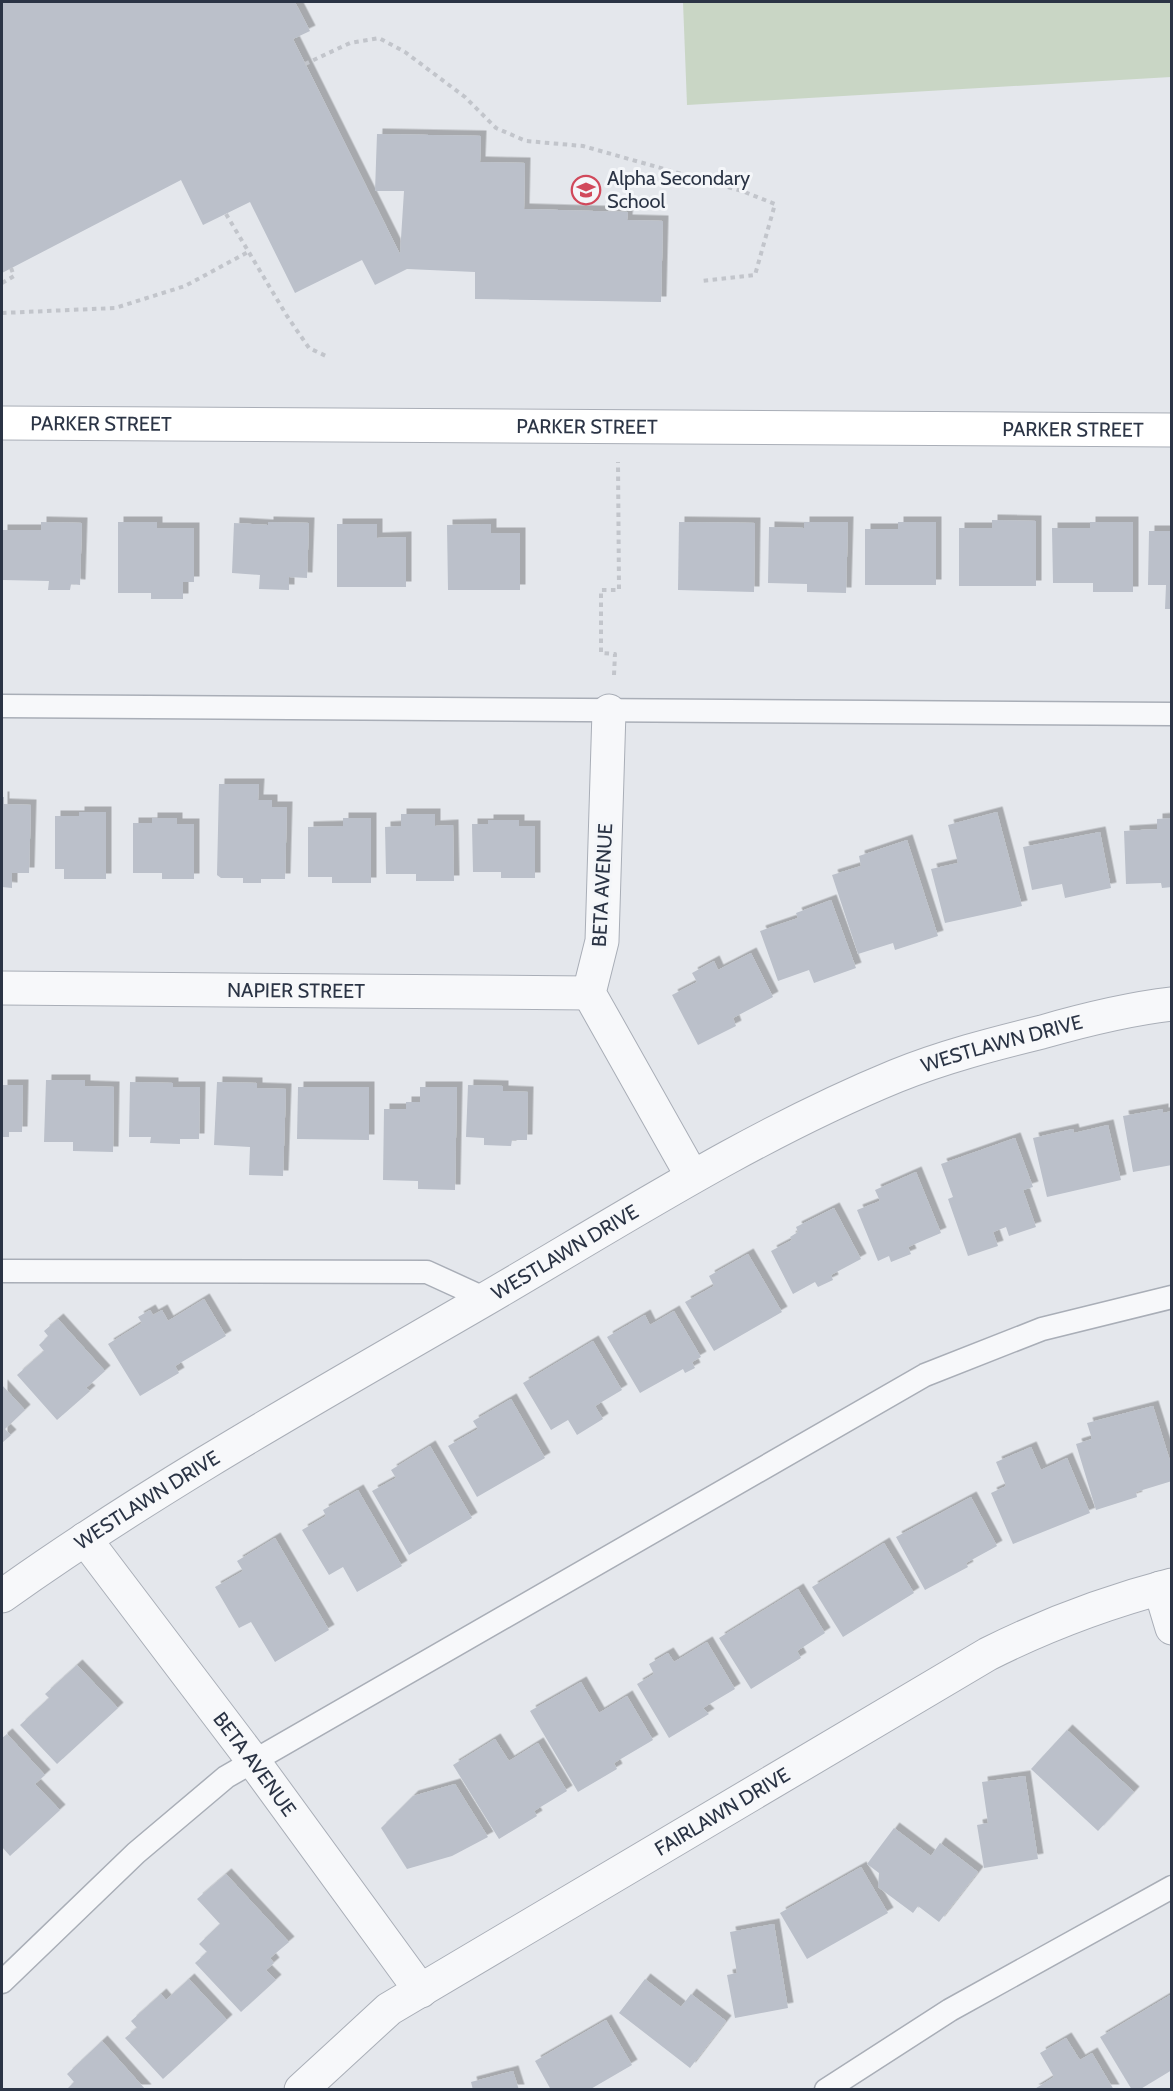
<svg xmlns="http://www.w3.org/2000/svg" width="1173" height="2091" font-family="Cabin,sans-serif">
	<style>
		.green { fill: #c9d6c5 }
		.building { fill: #bbc0ca; filter: url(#shadow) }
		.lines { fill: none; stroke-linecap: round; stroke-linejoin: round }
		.lane-casing { stroke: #a9aeb7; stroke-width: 25 }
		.street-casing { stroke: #a9aeb7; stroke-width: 35 }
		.secondary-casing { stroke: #a9aeb7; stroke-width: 35 }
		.path { stroke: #c2c5cb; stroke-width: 4; stroke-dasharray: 4.5 4.5; stroke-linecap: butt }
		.lane { stroke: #f7f8fa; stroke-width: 22 }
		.street { stroke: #f7f8fa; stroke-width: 33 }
		.secondary { stroke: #fff; stroke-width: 33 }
		.labels { text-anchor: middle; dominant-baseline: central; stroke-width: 6; stroke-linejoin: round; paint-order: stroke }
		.poi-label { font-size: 20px; fill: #2b3445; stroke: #f4f6f9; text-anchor: start }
		.street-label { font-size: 20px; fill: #2b3445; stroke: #f4f6f9 }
	</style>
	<defs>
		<filter id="shadow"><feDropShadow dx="5.5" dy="-5.5" stdDeviation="0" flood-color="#0004"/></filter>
	</defs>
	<rect width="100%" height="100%" fill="#e4e7ec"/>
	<path class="green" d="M683 2H1171V77L687 105Z"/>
	<g class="building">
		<path d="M2 2H295L310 31 293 39 400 254 404 191H375L377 134 481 136 480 162 525 163 524 209 628 212 627 220 663 221 661 302 475 299V272L407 269 375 285 362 260 295 293 250 202 203 225 181 180 2 273Z"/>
		<path d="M992 520 1036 521V586H959V528H992Z"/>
		<path d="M41 522 82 523 80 585 71 584 70 590H48L49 581 2 580V530H41Z"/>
		<path d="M118 522H157V528H194V582H183V599H151V593H118Z"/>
		<path d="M268 522 309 523 307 578 289 577V590L259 589 260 575 232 573 234 523 268 525Z"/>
		<path d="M679 522 755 523 754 592 678 590Z"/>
		<path d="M804 522H848L846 593 807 592V584L768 583 769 527 804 528Z"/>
		<path d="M898 522H936V585H865V529H898Z"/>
		<path d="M1090 522H1133V592H1093V583H1053L1052 528H1090Z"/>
		<path d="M337 524H377V538L406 537V587H337Z"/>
		<path d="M491 524V533H520V590H448L447 525Z"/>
		<path d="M1149 531H1172V609H1165L1166 585H1148Z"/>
		<path d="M219 784H259L258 800H272V807H287L285 879H261V883H243V878H221L217 875Z"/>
		<path d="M2 797H4V804L31 805 29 873H12V888L2 887Z"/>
		<path d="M79 812H106V879H64V869H55V816H79Z"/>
		<path d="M997 812 1022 906 945 923 931 869 958 863 948 825Z"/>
		<path d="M401 814H435V826L453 825 454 881H416V874H386L385 827 401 826Z"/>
		<path d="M152 818H177V824H194V879H162V873H133V823H152Z"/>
		<path d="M343 818H371V883H332V877H308V827L343 826Z"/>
		<path d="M1172 818V887L1162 888 1161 883 1126 884 1124 831 1157 829V819Z"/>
		<path d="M488 820H519V826H535V878H501V872H473L472 824H488Z"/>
		<path d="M1100 832 1111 888 1065 898 1062 884 1032 890 1023 847Z"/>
		<path d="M907 840 938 936 895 950 893 943 858 954 832 875 861 866 859 856Z"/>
		<path d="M831 900 856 968 814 983 809 970 778 981 760 931 798 918 796 913Z"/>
		<path d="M751 953 773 997 733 1018 736 1026 698 1045 672 995 697 982 692 973 714 961 718 970Z"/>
		<path d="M46 1080H85V1086L114 1087 113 1152 73 1151V1142H44Z"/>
		<path d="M130 1082 173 1083V1087H200L199 1139H180V1144L150 1143 151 1137H129Z"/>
		<path d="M217 1082 257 1083V1088L286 1089 283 1176 249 1175 250 1147 214 1145Z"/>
		<path d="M2 1085H23L22 1132H9V1137H2Z"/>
		<path d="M468 1085 503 1086V1091L528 1092 527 1140H512L511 1146 484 1145V1138L466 1137Z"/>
		<path d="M298 1087H369V1140L297 1139Z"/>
		<path d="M420 1087H457L455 1190 418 1189V1181L383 1180 384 1109H406V1102H420Z"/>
		<path d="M1163 1109V1113L1172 1111V1165L1133 1172 1123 1116Z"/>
		<path d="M1108 1125 1121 1180 1047 1197 1033 1138 1073 1129 1074 1133Z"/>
		<path d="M1015 1138 1033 1187 1023 1190 1036 1227 1009 1236 1006 1227 993 1232 998 1246 968 1256 948 1199 953 1197 941 1164Z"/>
		<path d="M916 1172 941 1233 908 1247 911 1254 891 1262 889 1256 878 1261 857 1210 880 1201 875 1190Z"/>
		<path d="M834 1208 861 1259 831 1275 833 1280 818 1287 815 1282 793 1294 771 1251 792 1240 790 1237 798 1232 796 1227Z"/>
		<path d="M748 1254 782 1312 714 1351 685 1302 714 1286 709 1276Z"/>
		<path d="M204 1299 226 1336 175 1366 179 1373 140 1396 108 1344 142 1323 138 1317 150 1310 153 1315 162 1310 168 1321Z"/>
		<path d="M674 1311 701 1357 692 1362 695 1368 685 1373 683 1369 640 1393 607 1337 645 1315 650 1325Z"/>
		<path d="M58 1319 105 1371 86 1388 90 1391 57 1420 17 1375 44 1351 39 1345 48 1336 44 1331Z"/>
		<path d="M593 1341 622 1390 595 1406 603 1419 577 1435 568 1420 551 1430 523 1383Z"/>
		<path d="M2 1385 25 1410 5 1429 11 1435 2 1443Z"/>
		<path d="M511 1399 545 1458 477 1497 448 1446 478 1429 473 1421Z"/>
		<path d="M1153 1406 1172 1467V1481L1136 1492 1137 1497 1096 1510 1076 1444 1092 1439 1087 1423Z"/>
		<path d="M430 1446 472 1518 409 1555 372 1491 396 1478 391 1470Z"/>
		<path d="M1031 1447 1041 1470 1067 1458 1090 1513 1013 1544 991 1493 1006 1486 996 1462Z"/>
		<path d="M358 1490 402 1566 357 1592 343 1567 329 1575 302 1530 326 1516 323 1510Z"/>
		<path d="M971 1497 997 1546 966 1563 968 1567 925 1590 896 1537Z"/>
		<path d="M275 1538 329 1630 275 1662 251 1622 239 1628 215 1587 243 1571 237 1561Z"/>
		<path d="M884 1543 914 1593 843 1637 812 1587Z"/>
		<path d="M798 1589 825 1633 797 1651 801 1658 751 1689 719 1638Z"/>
		<path d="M707 1642 735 1689 703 1708 709 1714 669 1738 637 1684 654 1674 649 1664 668 1653 674 1662Z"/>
		<path d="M77 1665 118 1708 57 1764 20 1725 49 1698 45 1694Z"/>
		<path d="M581 1682 599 1713 627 1696 653 1740 614 1763 617 1769 578 1792 530 1711Z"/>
		<path d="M1067 1730 1134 1792 1098 1831 1031 1769Z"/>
		<path d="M7 1734 45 1775 35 1784 60 1810 10 1856 2 1847V1738Z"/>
		<path d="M495 1739 509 1761 538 1743 567 1791 534 1811 537 1816 499 1839 453 1765Z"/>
		<path d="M1025 1776 1038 1859 984 1868 977 1825 988 1823 982 1782Z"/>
		<path d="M455 1784 488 1837 452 1856 407 1869 381 1828 413 1796Z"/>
		<path d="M894 1828 931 1856 940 1843 978 1872 939 1922 918 1906 913 1913 878 1887 879 1873 867 1864Z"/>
		<path d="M861 1867 888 1913 807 1959 780 1913Z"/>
		<path d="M226 1874 289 1942 270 1958 274 1963 266 1970 276 1980 241 2012 195 1963 207 1952 199 1944 220 1924 197 1899Z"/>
		<path d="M774 1924 788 2008 735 2018 727 1975 737 1973 730 1932Z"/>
		<path d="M189 1979 227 2020 163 2079 125 2038 137 2028 131 2021 161 1994 166 2000Z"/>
		<path d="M645 1979 681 2007 691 1994 726 2021 690 2068 619 2013Z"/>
		<path d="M1172 1994V2070L1139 2090H1132L1100 2037Z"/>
		<path d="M606 2020 632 2065 589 2090H551L535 2061Z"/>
		<path d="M1066 2038 1080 2060 1092 2053 1114 2090H1033L1054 2077 1040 2053Z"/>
		<path d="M102 2041 146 2090H66L74 2082 67 2074Z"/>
		<path d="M513 2071 519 2090H473L471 2082Z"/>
	</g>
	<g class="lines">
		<g class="lane-casing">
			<g id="lane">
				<path d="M2 706 1172 714"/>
				<path d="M2 1271 427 1272 486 1299"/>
				<path d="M2 1982 136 1853 226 1777 925 1375 1042 1329 1172 1297"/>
				<path d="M826 2090 950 2010 1172 1887"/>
			</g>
		</g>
		<g class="street-casing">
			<g id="street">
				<path d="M609 711 602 941 589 993 692 1176"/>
				<path id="s1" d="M2 988 589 993"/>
				<path id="s2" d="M85 1539 254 1762 421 1991"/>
				<path d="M1160 1588 1172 1628"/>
				<path id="s3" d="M2 1596C155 1487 320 1395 482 1301 618 1222 750 1136 896 1076 943 1057 993 1044 1042 1032 1084 1020 1128 1009 1172 1004"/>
				<path id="s4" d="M301 2090 389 2009 988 1654C1048 1624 1107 1602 1172 1585"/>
			</g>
		</g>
		<g class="secondary-casing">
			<g id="secondary">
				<path id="s5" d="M2 423 1172 430"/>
			</g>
		</g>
		<g class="path">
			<path d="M305 64 350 43 379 38 405 52 465 97 496 128 526 141 583 146 742 191 775 204 755 275 701 281"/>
			<path d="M226 214 287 316 309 348 326 356"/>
			<path d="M2 283 14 276 11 268"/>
			<path d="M2 313 115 308 185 286 250 251"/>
			<path d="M614 675 615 654 601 653V590H619L618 462"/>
		</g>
		<use href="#lane" class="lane"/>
		<use href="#street" class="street"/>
		<use href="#secondary" class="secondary"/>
	</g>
	<defs>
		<g id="school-ring" transform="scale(1.5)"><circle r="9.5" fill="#f4f6f9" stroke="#d1495b" stroke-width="1.5"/><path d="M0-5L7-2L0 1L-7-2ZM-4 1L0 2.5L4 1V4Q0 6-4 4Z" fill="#d1495b"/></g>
	</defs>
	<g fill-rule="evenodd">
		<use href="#school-ring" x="586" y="190"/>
	</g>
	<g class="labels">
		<g class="poi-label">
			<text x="607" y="178">Alpha Secondary<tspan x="607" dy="23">School</tspan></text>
		</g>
		<g class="street-label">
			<text stroke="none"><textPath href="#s5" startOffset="99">PARKER STREET</textPath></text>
			<text stroke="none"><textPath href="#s5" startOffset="585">PARKER STREET</textPath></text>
			<text stroke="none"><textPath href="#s5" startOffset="1071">PARKER STREET</textPath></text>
			<text transform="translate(602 885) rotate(-87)">BETA AVENUE</text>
			<text stroke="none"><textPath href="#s1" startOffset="294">NAPIER STREET</textPath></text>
			<text stroke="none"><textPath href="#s3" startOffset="1146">WESTLAWN DRIVE</textPath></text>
			<text stroke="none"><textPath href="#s3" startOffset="660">WESTLAWN DRIVE</textPath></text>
			<text stroke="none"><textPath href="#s3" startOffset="174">WESTLAWN DRIVE</textPath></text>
			<text stroke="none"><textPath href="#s2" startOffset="282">BETA AVENUE</textPath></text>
			<text stroke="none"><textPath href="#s4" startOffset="507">FAIRLAWN DRIVE</textPath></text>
		</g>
	</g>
	<rect width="1173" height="2091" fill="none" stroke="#2b3445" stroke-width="6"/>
</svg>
